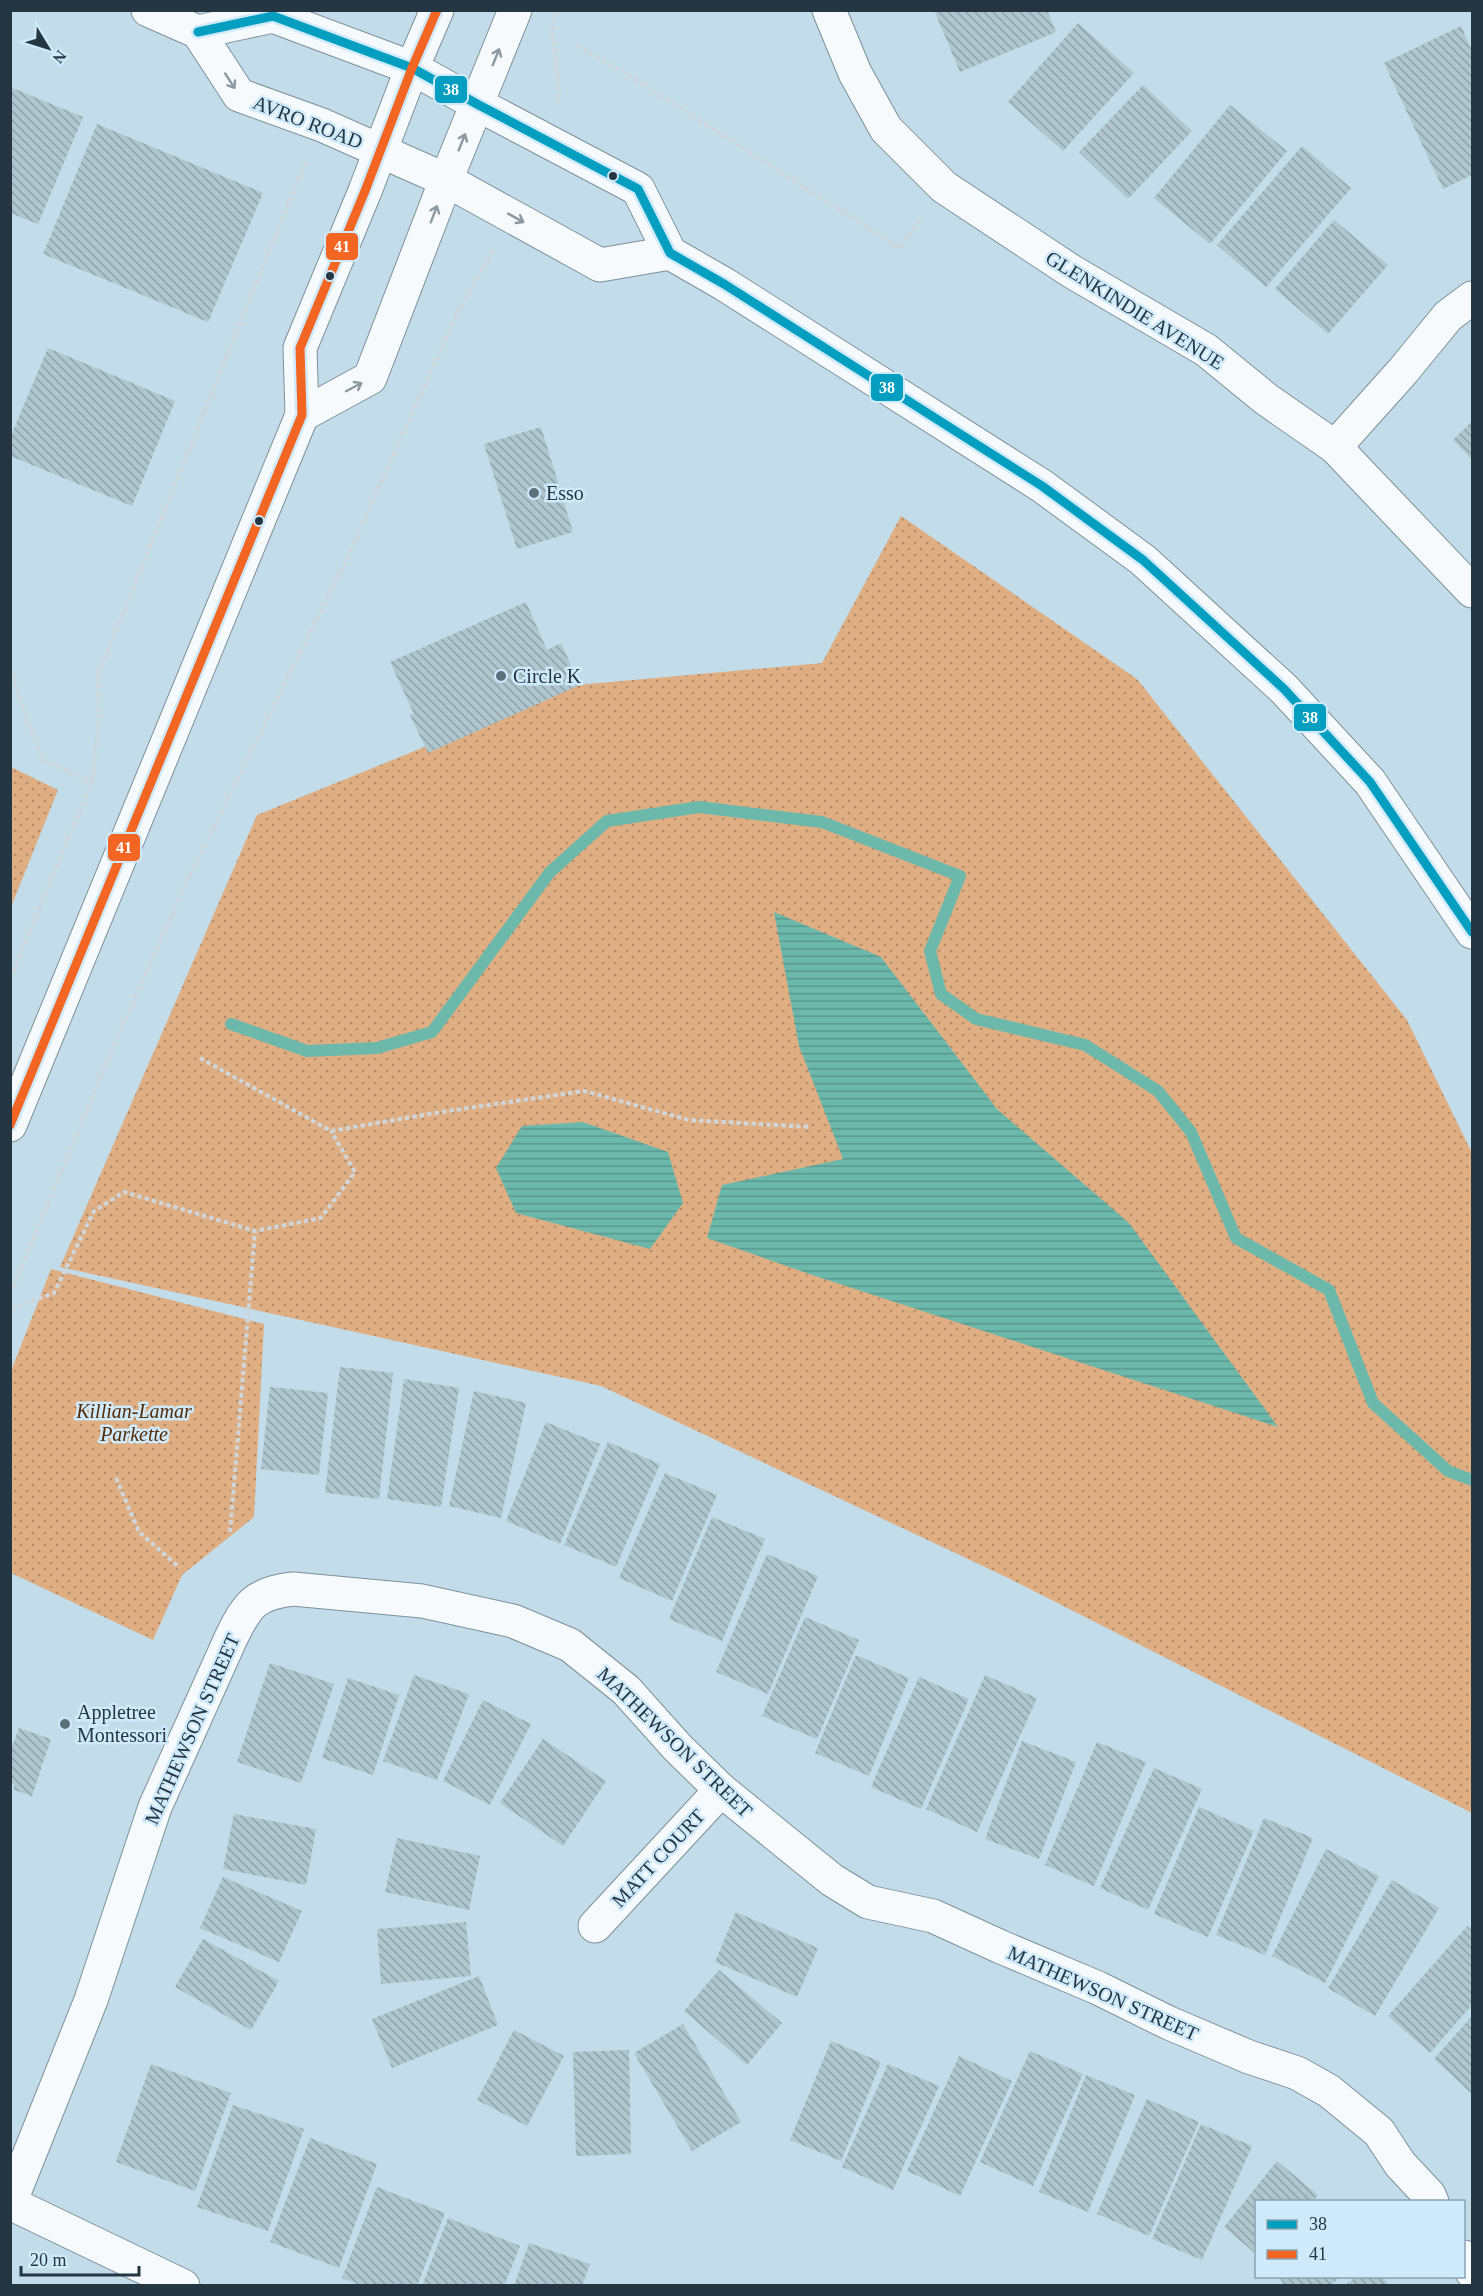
<svg xmlns="http://www.w3.org/2000/svg" width="1483" height="2296" font-family="Georgia,serif">
	<style>
		.park { fill: url(#park-dots) }
		.water { fill: url(#water-rules) }
		.lines { fill: none; stroke-linecap: round; stroke-linejoin: round }
		.stream { stroke: #6cb9ac; stroke-width: 12 }
		.building { fill: url(#building-back-hatch) }
		.minor-casing { stroke: #7d909b; stroke-width: 35 }
		.tertiary-casing { stroke: #7d909b; stroke-width: 35 }
		.primary-casing { stroke: #7d909b; stroke-width: 35 }
		.path { stroke: #ced6dc; stroke-width: 4; stroke-dasharray: 4.5 3; stroke-linecap: butt }
		.minor { stroke: #f6fafc; stroke-width: 33 }
		.tertiary { stroke: #f6fafc; stroke-width: 33 }
		.primary { stroke: #f6fafc; stroke-width: 33 }
		.bus-1-casing { stroke: #cfeafb; stroke-width: 14 }
		.bus-2-casing { stroke: #cfeafb; stroke-width: 14 }
		.bus-1 { stroke: #049ec0; stroke-width: 9 }
		.bus-2 { stroke: #f26522; stroke-width: 9 }
		.oneway { stroke: #8d989e }
		.bus-dot { fill: #243641; stroke: #cfeafb; stroke-width: 2 }
		.poi-dot { fill: #5c707c; stroke: #cfeafb; stroke-width: 2 }
		.labels { text-anchor: middle; dominant-baseline: central; stroke-width: 5; stroke-linejoin: round; paint-order: stroke }
		.street-label { font-size: 20px; fill: #243641; stroke: #cfeafb }
		.poi-label { font-size: 20px; fill: #243641; stroke: #cfeafb; text-anchor: start }
		.park-label { font-size: 20px; font-style: italic; fill: #552a05; stroke: #cfeafb }
		.line-badge { stroke: #cfeafb; stroke-width: 2 }
		.badge-label { font-size: 16px; text-anchor: middle; font-weight: bold; fill: #fff }
	</style>
	<defs>
		<pattern id="park-dots" width="8" height="8" patternUnits="userSpaceOnUse" patternTransform="scale(1.5)"><rect width="8" height="8" fill="#dfae82"/><path d="M2 2h.1M6 6h.1" fill="none" stroke="#b58e6c" stroke-width="1.8" stroke-linecap="round"/></pattern>
		<pattern id="water-rules" width="6" height="5" patternUnits="userSpaceOnUse" patternTransform="scale(1.5)"><rect width="6" height="5" fill="#6cb9ac"/><path d="M0 2.5h6" fill="none" stroke="#59978e"/></pattern>
		<pattern id="building-back-hatch" width="6" height="6" patternUnits="userSpaceOnUse" patternTransform="scale(1.5)"><rect width="6" height="6" fill="#b0c6cf"/><path d="M-1 5l2 2M0 0l6 6M5-1l2 2" fill="none" stroke="#8fa2aa"/></pattern>
	</defs>
	<rect width="100%" height="100%" fill="#c3dcea"/>
	<g class="park">
		<path d="M901 516 1137 679 1407 1020 1472 1153V1813L1004 1576 601 1386 60 1267 257 815 577 685 822 663Z"/>
		<path d="M11 767 58 790 11 907Z"/>
		<path d="M51 1269 264 1324 254 1517 182 1575 153 1640 11 1573V1371Z"/>
	</g>
	<g class="water">
		<path d="M774 912 881 957 997 1109 1129 1223 1278 1427 812 1275 707 1238 722 1185 843 1159 799 1046Z"/>
		<path d="M583 1122 668 1152 683 1203 650 1249 516 1213 496 1168 522 1126Z"/>
	</g>
	<g class="lines">
		<path class="stream" d="M231 1024 307 1051 377 1048 432 1032 550 872 607 821 699 807 822 822 960 876 930 951 941 994 976 1019 1085 1045 1158 1091 1191 1132 1236 1238 1329 1290 1373 1403 1448 1471 1472 1480"/>
	</g>
	<g class="building">
		<path d="M934 10H1047L1056 32 960 72Z"/>
		<path d="M1078 23 1134 73 1063 151 1008 102Z"/>
		<path d="M1461 26 1472 51V175L1443 189 1384 63Z"/>
		<path d="M1143 85 1192 131 1128 199 1079 152Z"/>
		<path d="M10 87 83 117 38 224 10 213Z"/>
		<path d="M1230 105 1287 151 1210 244 1154 198Z"/>
		<path d="M97 124 263 193 208 322 43 254Z"/>
		<path d="M1302 146 1351 188 1266 287 1217 245Z"/>
		<path d="M1334 220 1388 265 1328 334 1275 289Z"/>
		<path d="M48 348 175 401 132 506 10 456V438Z"/>
		<path d="M1472 421V460L1453 440Z"/>
		<path d="M541 427 573 532 517 549 484 444Z"/>
		<path d="M526 602 547 650 561 643 580 685 428 753 410 715 414 714 390 662Z"/>
		<path d="M340 1367 393 1373 379 1499 325 1493Z"/>
		<path d="M404 1379 459 1388 441 1507 387 1499Z"/>
		<path d="M270 1387 328 1393 319 1475 261 1469Z"/>
		<path d="M474 1391 526 1403 501 1518 449 1506Z"/>
		<path d="M546 1422 600 1444 560 1544 506 1521Z"/>
		<path d="M608 1442 660 1464 616 1567 564 1545Z"/>
		<path d="M665 1473 717 1495 672 1601 619 1578Z"/>
		<path d="M712 1517 765 1539 722 1641 669 1619Z"/>
		<path d="M767 1554 818 1576 768 1694 716 1672Z"/>
		<path d="M805 1617 859 1640 817 1739 762 1716Z"/>
		<path d="M856 1655 909 1678 869 1776 815 1753Z"/>
		<path d="M270 1663 334 1684 301 1783 237 1762Z"/>
		<path d="M414 1675 469 1694 437 1780 383 1761Z"/>
		<path d="M985 1675 1037 1698 977 1832 926 1809Z"/>
		<path d="M919 1677 969 1699 921 1809 871 1787Z"/>
		<path d="M348 1678 399 1695 373 1775 322 1758Z"/>
		<path d="M483 1700 531 1724 490 1805 443 1781Z"/>
		<path d="M19 1728 51 1739 32 1796 14 1790V1784L10 1783V1752Z"/>
		<path d="M543 1739 606 1781 563 1846 500 1803Z"/>
		<path d="M1022 1741 1076 1762 1039 1859 985 1839Z"/>
		<path d="M1097 1742 1146 1762 1094 1886 1045 1865Z"/>
		<path d="M1154 1768 1202 1789 1148 1910 1100 1888Z"/>
		<path d="M1199 1807 1254 1831 1208 1937 1154 1914Z"/>
		<path d="M234 1814 316 1829 306 1885 223 1869Z"/>
		<path d="M1264 1818 1313 1838 1265 1955 1216 1935Z"/>
		<path d="M397 1838 480 1856 469 1910 385 1892Z"/>
		<path d="M1326 1849 1379 1876 1325 1983 1272 1956Z"/>
		<path d="M223 1877 302 1911 279 1962 200 1928Z"/>
		<path d="M1392 1880 1439 1908 1375 2016 1328 1988Z"/>
		<path d="M736 1912 818 1948 797 1997 715 1962Z"/>
		<path d="M466 1922 471 1976 381 1984 377 1929Z"/>
		<path d="M1467 1926 1472 1930V2005L1430 2053 1388 2016Z"/>
		<path d="M203 1939 279 1981 251 2030 175 1987Z"/>
		<path d="M719 1970 782 2023 747 2065 684 2011Z"/>
		<path d="M479 1976 498 2025 392 2068 372 2019Z"/>
		<path d="M1472 2016V2094L1434 2059Z"/>
		<path d="M683 2024 741 2122 692 2151 634 2053Z"/>
		<path d="M514 2030 564 2056 527 2126 477 2100Z"/>
		<path d="M831 2041 881 2062 841 2161 790 2140Z"/>
		<path d="M629 2050 631 2154 576 2156 573 2052Z"/>
		<path d="M1030 2051 1083 2074 1033 2186 980 2162Z"/>
		<path d="M959 2056 1012 2081 960 2196 907 2171Z"/>
		<path d="M151 2064 231 2093 195 2191 116 2162Z"/>
		<path d="M888 2064 939 2086 893 2190 842 2167Z"/>
		<path d="M1086 2075 1135 2095 1088 2212 1039 2192Z"/>
		<path d="M1147 2099 1199 2122 1149 2236 1097 2214Z"/>
		<path d="M233 2105 304 2129 268 2231 197 2207Z"/>
		<path d="M1201 2124 1252 2146 1202 2260 1152 2239Z"/>
		<path d="M310 2138 377 2164 339 2268 270 2242Z"/>
		<path d="M1277 2161 1318 2195 1312 2202H1256V2254L1224 2227Z"/>
		<path d="M377 2187 445 2213 417 2286H363L342 2278Z"/>
		<path d="M448 2218 520 2246 504 2286H422Z"/>
		<path d="M529 2243 590 2264 582 2286H514Z"/>
		<path d="M1278 2276H1341L1330 2286H1285Z"/>
		<path d="M1357 2276H1382L1389 2286H1344Z"/>
	</g>
	<g class="lines">
		<g class="minor-casing">
			<g id="minor">
				<path d="M829 10 855 73 886 129 944 187 1071 271 1206 350 1266 399 1335 447 1472 591"/>
				<path d="M1335 447 1403 371 1448 316 1472 298"/>
				<path d="M595 1926 721 1790"/>
				<path d="M10 2203 91 2000 155 1807 231 1638C247 1605 255 1593 293 1589L422 1601 513 1621 570 1645 626 1690 678 1748 721 1790 832 1880 868 1902 933 1916 1001 1947 1098 1988 1169 2023 1249 2057 1297 2073 1329 2091 1379 2132 1400 2164 1429 2195 1432 2202"/>
				<path d="M10 2203 183 2286"/>
				<path d="M1464 2257 1472 2272"/>
			</g>
		</g>
		<g class="tertiary-casing">
			<g id="tertiary">
				<path d="M148 10 198 32 239 95 322 125 446 180 600 265 670 253"/>
				<path d="M198 32 273 16 412 68 477 104 638 189 670 253 724 284 1042 486 1143 560 1284 689 1370 782 1472 932"/>
			</g>
		</g>
		<g class="primary-casing">
			<g id="primary">
				<path d="M302 415 370 378 446 180 515 10"/>
				<path d="M10 1125 302 415 300 348 365 191 412 68 437 10"/>
			</g>
		</g>
		<g class="path">
			<path d="M576 45 638 81 900 248 922 217"/>
			<path d="M557 104 560 98 552 25 558 10"/>
			<path d="M10 668 31 731 43 760 92 782"/>
			<path d="M10 979 92 782 99 716 98 675 307 158"/>
			<path d="M200 1058 331 1131 441 1112 584 1091 689 1120 811 1127"/>
			<path d="M10 1295 117 1038 187 881 342 569 457 314 494 248"/>
			<path d="M10 1309 54 1293 94 1211 124 1192 255 1231 321 1218 355 1172 331 1131"/>
			<path d="M116 1478 139 1532 180 1568"/>
			<path d="M230 1532 255 1231"/>
		</g>
		<use href="#minor" class="minor"/>
		<use href="#tertiary" class="tertiary"/>
		<use href="#primary" class="primary"/>
		<g class="bus-1-casing">
			<path id="bus-1" d="M198 32 273 16 412 68 477 104 638 189 670 253 724 284 1042 486 1143 560 1284 689 1370 782 1472 932"/>
		</g>
		<g class="bus-2-casing">
			<path id="bus-2" d="M10 1125 302 415 300 348 365 191 412 68 437 10"/>
		</g>
		<use href="#bus-1" class="bus-1"/>
		<use href="#bus-2" class="bus-2"/>
	</g>
	<defs><path id="oneway-shaft" d="M-6 0H5M1.5-3L5.5 0L1.5 3" fill="none" stroke-width="1.6" stroke-linecap="round" stroke-linejoin="round" transform="scale(1.5)"/></defs>
	<g class="oneway">
		<use href="#oneway-shaft" transform="translate(496 57) rotate(-68)"/>
		<use href="#oneway-shaft" transform="translate(230 81) rotate(57)"/>
		<use href="#oneway-shaft" transform="translate(462 142) rotate(-68)"/>
		<use href="#oneway-shaft" transform="translate(434 214) rotate(-69)"/>
		<use href="#oneway-shaft" transform="translate(516 218) rotate(29)"/>
		<use href="#oneway-shaft" transform="translate(354 387) rotate(-28)"/>
	</g>
	<g class="bus-dot">
		<circle cx="613" cy="176" r="5"/>
		<circle cx="330" cy="276" r="5"/>
		<circle cx="259" cy="521" r="5"/>
	</g>
	<g class="poi-dot">
		<circle cx="534" cy="493" r="6"/>
		<circle cx="501" cy="676" r="6"/>
		<circle cx="65" cy="1724" r="6"/>
	</g>
	<g class="labels">
		<g class="street-label">
			<text transform="translate(308 122) rotate(21)">AVRO ROAD</text>
			<text transform="translate(1135 310) rotate(32)">GLENKINDIE AVENUE</text>
			<text transform="translate(192 1729) rotate(-66)">MATHEWSON STREET</text>
			<text transform="translate(675 1742) rotate(44)">MATHEWSON STREET</text>
			<text transform="translate(658 1858) rotate(-47)">MATT COURT</text>
			<text transform="translate(1103 1993) rotate(24)">MATHEWSON STREET</text>
		</g>
		<g class="poi-label">
			<text x="546" y="493">Esso</text>
			<text x="513" y="676">Circle K</text>
			<text x="77" y="1712">Appletree<tspan x="77" dy="23">Montessori</tspan></text>
		</g>
		<g class="park-label">
			<text x="134" y="1411">Killian-Lamar<tspan x="134" dy="23">Parkette</tspan></text>
		</g>
	</g>
	<g class="line-badge">
		<rect x="434" y="75" width="34" height="29" rx="6" fill="#049ec0"/>
		<rect x="325" y="232" width="34" height="29" rx="6" fill="#f26522"/>
		<rect x="870" y="373" width="34" height="29" rx="6" fill="#049ec0"/>
		<rect x="1293" y="703" width="34" height="29" rx="6" fill="#049ec0"/>
		<rect x="107" y="833" width="34" height="29" rx="6" fill="#f26522"/>
	</g>
	<g class="badge-label">
		<text x="451" y="95">38</text>
		<text x="342" y="252">41</text>
		<text x="887" y="393">38</text>
		<text x="1310" y="723">38</text>
		<text x="124" y="853">41</text>
	</g>
	<rect width="1483" height="2296" fill="none" stroke="#243641" stroke-width="24"/>
	<rect x="1255" y="2200" width="210" height="78" fill="#cfeafb" stroke="#8ba2b1" stroke-width="1.5"/>
	<rect x="1267" y="2220" width="30" height="9" fill="#049ec0" stroke="#8ba2b1" stroke-width="1.5"/>
	<text x="1309" y="2230" font-size="18" fill="#243641">38</text>
	<rect x="1267" y="2250" width="30" height="9" fill="#f26522" stroke="#8ba2b1" stroke-width="1.5"/>
	<text x="1309" y="2260" font-size="18" fill="#243641">41</text>
	<g transform="translate(48 48) rotate(128)" stroke="#cfeafb" stroke-width="4.5" paint-order="stroke">
	<path d="M0-4.5L10 22L0 15L-10 22Z" fill="#243641"/>
	<text y="-9" font-size="16" font-weight="bold" text-anchor="middle" fill="#243641">N</text>
	</g>
	<path d="M21 2266v9h118v-9" fill="none" stroke="#243641" stroke-width="3"/>
	<text x="30" y="2266" font-size="18" fill="#243641" stroke="#cfeafb" stroke-width="4.5" paint-order="stroke">20 m</text>
</svg>
